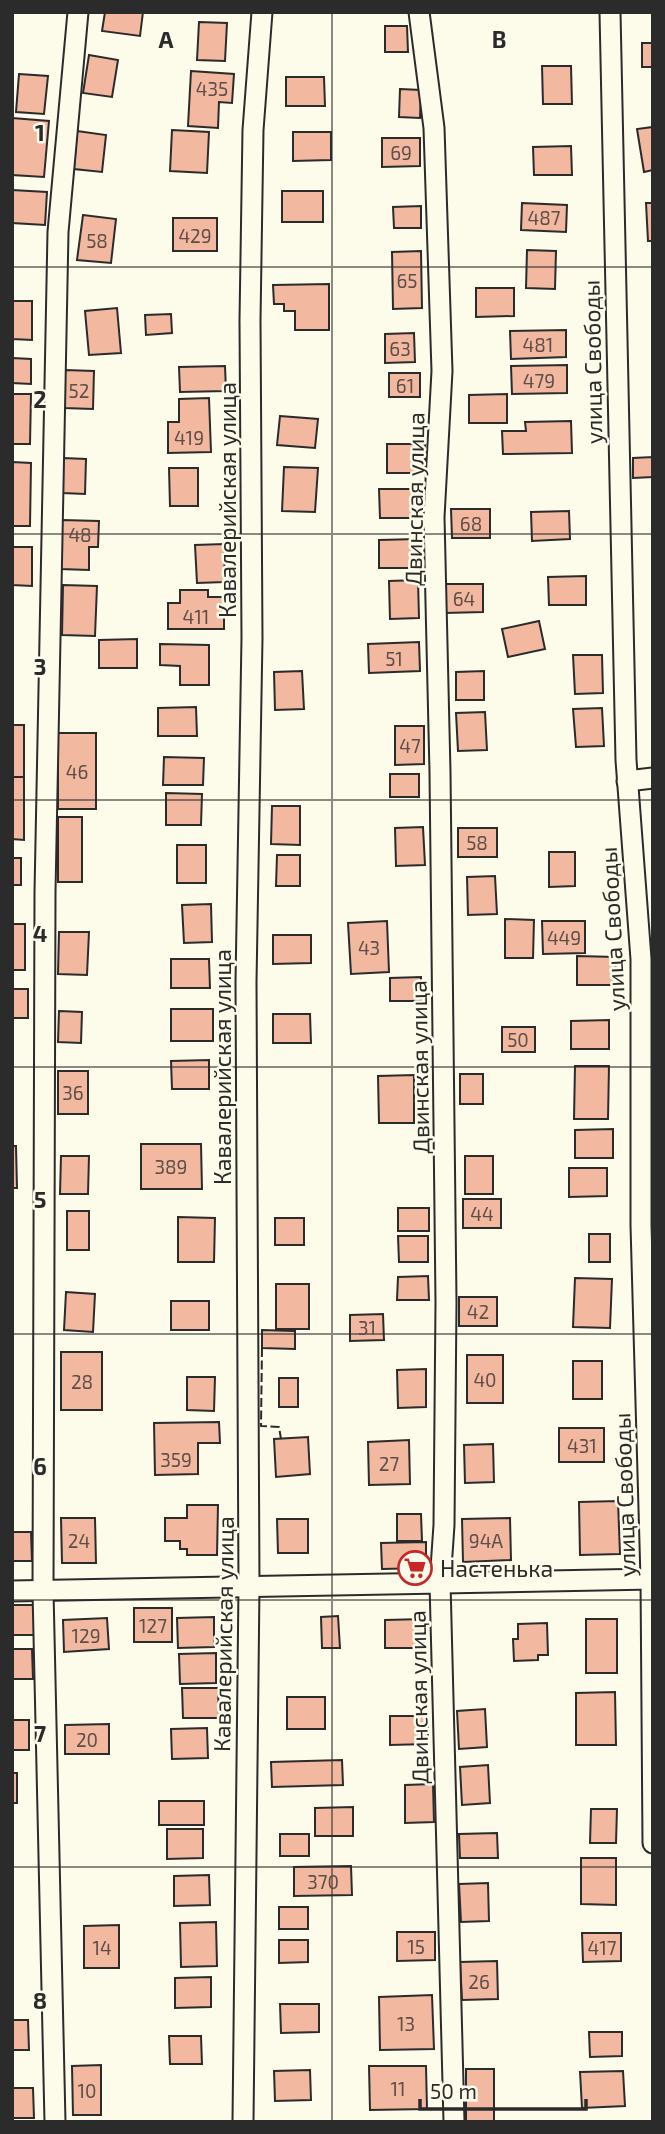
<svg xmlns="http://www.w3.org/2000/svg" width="665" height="2134" font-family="'Exo 2',sans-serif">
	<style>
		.building { fill: #f2b8a0; stroke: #2b2b2b; stroke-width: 2 }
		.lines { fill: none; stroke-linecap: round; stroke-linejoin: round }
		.street-casing { stroke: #2b2b2b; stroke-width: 23 }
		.street { stroke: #fdfbea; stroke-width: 19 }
		.fence { stroke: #2b2b2b; stroke-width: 2; stroke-dasharray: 9 3.5; stroke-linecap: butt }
		.grid { fill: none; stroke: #2b2b2b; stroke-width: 2; stroke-opacity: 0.55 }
		.labels { text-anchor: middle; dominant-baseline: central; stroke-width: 5; stroke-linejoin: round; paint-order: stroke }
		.number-label { font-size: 19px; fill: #5d4e48 }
		.street-label { font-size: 23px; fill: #2b2b2b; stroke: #fdfbea }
		.poi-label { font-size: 23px; fill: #2b2b2b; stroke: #fdfbea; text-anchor: start }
		.grid-label { font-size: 23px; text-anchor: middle; font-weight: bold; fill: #2b2b2b; stroke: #fdfbea; stroke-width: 5; stroke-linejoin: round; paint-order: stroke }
	</style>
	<rect width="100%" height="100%" fill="#fdfbea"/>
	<g class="building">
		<path d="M105 12H143L140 36 102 31Z"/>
		<path d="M199 22 227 23 225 61 197 60Z"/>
		<path d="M385 26H407L408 52H385Z"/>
		<rect x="642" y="43" width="11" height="24"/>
		<path d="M89 55 118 60 112 97 83 93Z"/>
		<path d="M542 66H571L572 104H543Z"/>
		<path d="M191 71 234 74 232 103 219 102 218 128 188 126Z"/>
		<path d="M19 74 48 76 44 114 16 112Z"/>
		<path d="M286 77H324L325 106H286Z"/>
		<path d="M400 89 421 90 420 118 399 117Z"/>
		<path d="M12 118 49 121 44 177 12 175Z"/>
		<path d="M653 127V170L644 172 637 129Z"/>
		<path d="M172 130 209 132 207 173 170 171Z"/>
		<path d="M77 131 106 135 102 172 74 169Z"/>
		<path d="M293 132H331V160L293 161Z"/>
		<path d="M382 138H420V166L382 167Z"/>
		<path d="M571 146 572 175H534L533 147Z"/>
		<path d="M12 190 47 192 45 225 12 223Z"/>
		<rect x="282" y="191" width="41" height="31"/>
		<path d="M522 203 567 205 566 232 521 230Z"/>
		<path d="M646 203H653V241H648Z"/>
		<path d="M421 206V228H394L393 207Z"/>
		<path d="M83 215 116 219 111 263 77 260Z"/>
		<rect x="173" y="218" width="44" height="33"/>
		<path d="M527 250 556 251 555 289 526 288Z"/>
		<path d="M421 251 422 308 393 309 392 252Z"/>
		<path d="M329 284V330H295V311H284V304H274L273 285Z"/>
		<path d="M476 288H514V316L476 317Z"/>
		<path d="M12 301H32V340L12 339Z"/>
		<path d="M117 308 121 353 89 355 85 311Z"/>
		<path d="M171 314 172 333 146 335 145 315Z"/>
		<path d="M566 330V357L511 359 510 331Z"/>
		<path d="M414 333 415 362 385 363V334Z"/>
		<path d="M12 358 31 359V384L12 383Z"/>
		<path d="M567 365V393L512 394 511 366Z"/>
		<path d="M225 366 226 391 180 392 179 367Z"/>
		<path d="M65 370 94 371 93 409 64 408Z"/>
		<rect x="389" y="373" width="31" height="24"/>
		<path d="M12 394H31L30 444H12Z"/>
		<path d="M507 394V423H469V395Z"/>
		<path d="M209 398 211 452 168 453V422H179V399Z"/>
		<path d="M280 416 318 419 315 448 277 445Z"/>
		<path d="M571 421 572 453 503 454 502 431H526L525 422Z"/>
		<rect x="387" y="444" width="38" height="29"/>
		<path d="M653 457V477L633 478V458Z"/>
		<path d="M63 458 86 459 85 494 63 493Z"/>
		<path d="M12 462 31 463 30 526H12Z"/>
		<path d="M284 467 318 468 315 512 282 511Z"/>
		<path d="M169 468H198V506H170Z"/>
		<path d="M379 489H418V518H380Z"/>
		<path d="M451 509H490V538H452Z"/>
		<path d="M569 511 570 539 532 541 531 512Z"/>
		<path d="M62 520 99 521 98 547H89V570L60 569Z"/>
		<path d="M417 539V568H379V540Z"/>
		<path d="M224 544 225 582 197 583 195 545Z"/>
		<path d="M12 547H32V586L12 585Z"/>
		<path d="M586 576V605H549L548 577Z"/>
		<path d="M418 580 419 618 390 619 389 581Z"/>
		<path d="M445 584H483V612L445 613Z"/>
		<path d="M63 585 97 586 95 636 62 635Z"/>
		<path d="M180 590H208V597H224V629H168V603H180Z"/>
		<path d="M539 621 545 649 508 657 502 629Z"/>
		<path d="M137 639V668H99V640Z"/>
		<path d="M419 642 420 671 369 673 368 644Z"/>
		<path d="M160 644 209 645V685H180V666L160 665Z"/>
		<path d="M573 655H602L603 693 575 694Z"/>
		<path d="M302 671 304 709 275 710 274 672Z"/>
		<path d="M484 671V700H456V672Z"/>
		<path d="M196 707 197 736H158V708Z"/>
		<path d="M602 708 604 746 576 747 573 709Z"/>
		<path d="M485 712 487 750 458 751 456 713Z"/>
		<rect x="12" y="725" width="12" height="52"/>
		<path d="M395 726H424V764L395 765Z"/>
		<rect x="58" y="733" width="38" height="76"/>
		<path d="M164 757 204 758 203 785H163Z"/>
		<rect x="390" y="774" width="29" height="23"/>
		<path d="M12 777H24V840L12 839Z"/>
		<path d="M166 793 202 794 201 825H166Z"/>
		<path d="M272 806H300V845L271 844Z"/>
		<rect x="58" y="817" width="24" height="65"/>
		<path d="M423 827 425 865 396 866 395 828Z"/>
		<rect x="458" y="828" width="39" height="29"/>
		<rect x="177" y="845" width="29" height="38"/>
		<path d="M549 852H575V886L549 887Z"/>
		<path d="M277 855H300V886H276Z"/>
		<rect x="12" y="858" width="9" height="27"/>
		<path d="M495 876 497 914 468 915 467 877Z"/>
		<path d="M211 904 212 942 184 943 182 905Z"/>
		<path d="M505 919 534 920 533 958H505Z"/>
		<path d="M387 921 389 972 351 974 348 923Z"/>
		<path d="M542 921H585V953L543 954Z"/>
		<rect x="12" y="924" width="13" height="46"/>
		<path d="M59 932H89L87 975 58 974Z"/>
		<path d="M273 935H311V963L273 964Z"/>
		<path d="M577 956 616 957 615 985H577Z"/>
		<path d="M171 959H209L210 988H171Z"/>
		<path d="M421 977V1001H390V978Z"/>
		<rect x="12" y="989" width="16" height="29"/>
		<rect x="171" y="1009" width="42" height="32"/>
		<path d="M59 1011 82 1012 81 1043 58 1042Z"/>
		<path d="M273 1014H310L311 1043H273Z"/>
		<path d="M609 1020V1049H571V1021Z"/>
		<rect x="502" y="1027" width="33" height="25"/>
		<path d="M209 1060V1089H172L171 1061Z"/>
		<path d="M575 1066H609L608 1119H574Z"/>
		<rect x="58" y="1071" width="30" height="43"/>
		<rect x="460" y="1074" width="23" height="30"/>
		<path d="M414 1075V1123H379L378 1076Z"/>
		<path d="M613 1129V1158H575V1130Z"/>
		<path d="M141 1144H201L202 1189H141Z"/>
		<path d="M12 1146H16L17 1188H12Z"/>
		<path d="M61 1156H89L88 1194H60Z"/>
		<rect x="465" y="1156" width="28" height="38"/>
		<path d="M569 1168H607V1196L569 1197Z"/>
		<rect x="463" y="1199" width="38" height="29"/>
		<rect x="398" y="1208" width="31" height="23"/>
		<rect x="67" y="1211" width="22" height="39"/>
		<path d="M178 1217 215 1218 214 1262H178Z"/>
		<rect x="275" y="1218" width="29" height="27"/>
		<rect x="589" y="1234" width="21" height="28"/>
		<path d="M398 1236H428V1262H399Z"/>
		<path d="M428 1276 429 1300H397L398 1277Z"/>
		<path d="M575 1278 612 1279 610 1328 573 1327Z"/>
		<rect x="276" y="1284" width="33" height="45"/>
		<path d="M66 1292 95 1294 93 1332 64 1330Z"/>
		<rect x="459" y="1297" width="38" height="29"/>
		<rect x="171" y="1301" width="38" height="29"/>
		<path d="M383 1314 384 1340 350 1341V1315Z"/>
		<path d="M262 1330 295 1331V1349L262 1348Z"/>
		<rect x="61" y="1352" width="41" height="58"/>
		<rect x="467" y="1355" width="36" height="48"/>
		<rect x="573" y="1361" width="29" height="38"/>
		<path d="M426 1369V1407L398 1408 397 1370Z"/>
		<path d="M187 1377H215L214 1411 187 1410Z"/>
		<rect x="279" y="1378" width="19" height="29"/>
		<path d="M219 1422 220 1443H198V1474L155 1475 154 1423Z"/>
		<rect x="559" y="1428" width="45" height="34"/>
		<path d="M308 1437 310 1474 276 1477 274 1439Z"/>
		<path d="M409 1440 410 1484 369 1485 368 1442Z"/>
		<path d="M493 1444 494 1482 465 1483 464 1445Z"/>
		<path d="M618 1501 620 1554 580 1555 579 1502Z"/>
		<path d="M187 1505H218L217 1555H187V1549H180V1541H165V1518H187Z"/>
		<path d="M397 1514H421L422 1541H397Z"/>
		<path d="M61 1518H95L96 1563H62Z"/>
		<path d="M510 1518 511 1560 463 1562 462 1519Z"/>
		<path d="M277 1519H308V1553H278Z"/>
		<path d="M12 1532H31L32 1561H12Z"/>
		<path d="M426 1542V1568L382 1569 381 1543Z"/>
		<path d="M12 1605H36L37 1635H12Z"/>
		<rect x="134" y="1608" width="38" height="34"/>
		<path d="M338 1616 340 1648H322L321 1617Z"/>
		<path d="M214 1617V1647L178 1648 177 1618Z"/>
		<path d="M107 1618 109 1649 64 1652 63 1620Z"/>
		<path d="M424 1619V1648H385V1620Z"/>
		<rect x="586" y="1619" width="31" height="54"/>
		<path d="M547 1623 548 1655H538V1660L514 1661 513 1639H518V1624Z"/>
		<path d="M12 1649H32L33 1679H12Z"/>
		<path d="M216 1653V1683L180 1684 179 1654Z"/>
		<path d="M182 1688H218L219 1718H183Z"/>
		<path d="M615 1692 616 1745H576V1693Z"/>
		<rect x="287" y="1697" width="38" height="32"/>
		<path d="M485 1709 487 1747 459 1749 457 1711Z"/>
		<path d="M390 1716H428V1744L390 1745Z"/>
		<rect x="12" y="1720" width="17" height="30"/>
		<path d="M109 1724V1754H65V1725Z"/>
		<path d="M207 1728 208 1758 172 1759 171 1729Z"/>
		<path d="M342 1760 343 1785 272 1787 271 1762Z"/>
		<path d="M488 1765 490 1803 462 1805 460 1767Z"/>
		<rect x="12" y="1773" width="5" height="30"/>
		<path d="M433 1784 434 1822 405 1823V1785Z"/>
		<rect x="159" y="1801" width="45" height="24"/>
		<path d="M353 1807V1836H315V1808Z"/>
		<path d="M591 1809H617L616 1843H590Z"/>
		<path d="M167 1829H203V1858L167 1859Z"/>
		<path d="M497 1833 498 1858H460L459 1834Z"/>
		<rect x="280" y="1834" width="29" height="22"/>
		<path d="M581 1858H616V1905L581 1904Z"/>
		<path d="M351 1866 352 1895 294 1896V1867Z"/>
		<path d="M209 1875 210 1905 174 1906V1876Z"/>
		<path d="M488 1883 489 1921 461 1922 459 1884Z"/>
		<rect x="279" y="1907" width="29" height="22"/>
		<path d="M216 1922 217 1966 181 1967 180 1923Z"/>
		<path d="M119 1925V1968H84V1926Z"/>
		<path d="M397 1932H435V1960L397 1961Z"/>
		<path d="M582 1933H621V1961L583 1962Z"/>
		<path d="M279 1940H308V1962L279 1963Z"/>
		<path d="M497 1961 498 1999 462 2000 460 1962Z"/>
		<path d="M211 1977V2007L175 2008V1978Z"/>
		<path d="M432 1995 434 2049 380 2050 379 1997Z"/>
		<path d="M280 2004H319V2032L281 2033Z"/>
		<path d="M12 2020H28L29 2050H12Z"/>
		<path d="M589 2032H622V2056L590 2057Z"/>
		<path d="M169 2036H201L202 2064H170Z"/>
		<path d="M101 2065V2115H73L72 2066Z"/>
		<path d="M369 2066H426L427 2109 370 2110Z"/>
		<rect x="466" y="2069" width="28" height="53"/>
		<path d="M310 2070 311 2100 275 2101 274 2071Z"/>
		<path d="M623 2071 625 2106 582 2108 580 2072Z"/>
		<path d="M12 2088H33L34 2118H12Z"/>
	</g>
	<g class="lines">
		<g class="street-casing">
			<g id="street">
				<path d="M419 12 434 128 442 371 434 517 440 772 446 1302 444 1525 440 1583 454 2122"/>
				<path d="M610 12 626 760 641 959V1225L651 1579 653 1843"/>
				<path d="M627 781 653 778"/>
				<path d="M12 1591 653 1579"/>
				<path d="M55 2122 43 1591 45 892 58 232 78 12"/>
				<path d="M243 2122 249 1586 246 982 252 638 250 320 253 130 262 12"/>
			</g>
		</g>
		<use href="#street" class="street"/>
		<path class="fence" d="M262 1348 261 1426 279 1427 281 1439"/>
	</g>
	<path class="grid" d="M332 12V2122M12 267H653M12 534H653M12 800H653M12 1067H653M12 1334H653M12 1600H653M12 1867H653"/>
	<defs>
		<g id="supermarket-ring" transform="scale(1.75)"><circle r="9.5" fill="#fdfbea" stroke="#c62828" stroke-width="1.5"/><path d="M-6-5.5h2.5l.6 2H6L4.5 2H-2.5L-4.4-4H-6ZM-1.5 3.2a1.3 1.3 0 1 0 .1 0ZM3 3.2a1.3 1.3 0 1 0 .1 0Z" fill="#c62828"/></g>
	</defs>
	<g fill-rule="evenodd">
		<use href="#supermarket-ring" x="415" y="1568"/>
	</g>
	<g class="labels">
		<g class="number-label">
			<text x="212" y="88">435</text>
			<text x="401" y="152">69</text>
			<text x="544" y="217">487</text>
			<text x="195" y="235">429</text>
			<text x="97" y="240">58</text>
			<text x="407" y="280">65</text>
			<text x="538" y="344">481</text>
			<text x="400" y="348">63</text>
			<text x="539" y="380">479</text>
			<text x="405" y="385">61</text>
			<text x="79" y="390">52</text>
			<text x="189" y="437">419</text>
			<text x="471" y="523">68</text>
			<text x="80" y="534">48</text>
			<text x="464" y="598">64</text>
			<text x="196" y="616">411</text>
			<text x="394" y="658">51</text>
			<text x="410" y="745">47</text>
			<text x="77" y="771">46</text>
			<text x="477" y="842">58</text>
			<text x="564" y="937">449</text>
			<text x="369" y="947">43</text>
			<text x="518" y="1039">50</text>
			<text x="73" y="1092">36</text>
			<text x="171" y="1166">389</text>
			<text x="482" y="1213">44</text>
			<text x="478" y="1311">42</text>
			<text x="367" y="1327">31</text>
			<text x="485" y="1379">40</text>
			<text x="82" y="1381">28</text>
			<text x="582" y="1445">431</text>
			<text x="176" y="1459">359</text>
			<text x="389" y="1463">27</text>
			<text x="79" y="1540">24</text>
			<text x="486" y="1540">94А</text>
			<text x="153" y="1625">127</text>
			<text x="86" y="1635">129</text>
			<text x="87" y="1739">20</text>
			<text x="323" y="1881">370</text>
			<text x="416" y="1946">15</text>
			<text x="102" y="1947">14</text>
			<text x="602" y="1947">417</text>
			<text x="479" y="1981">26</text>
			<text x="406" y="2023">13</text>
			<text x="398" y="2088">11</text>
			<text x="87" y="2090">10</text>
		</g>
		<g class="street-label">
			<text transform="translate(592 362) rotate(-91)">улица Свободы</text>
			<text transform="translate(414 499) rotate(-89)">Двинская улица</text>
			<text transform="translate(227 500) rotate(-90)">Кавалерийская улица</text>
			<text transform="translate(612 929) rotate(-93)">улица Свободы</text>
			<text transform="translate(222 1067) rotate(-90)">Кавалерийская улица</text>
			<text transform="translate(419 1067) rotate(-91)">Двинская улица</text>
			<text transform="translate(624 1495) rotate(-92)">улица Свободы</text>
			<text transform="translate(223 1634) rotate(-89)">Кавалерийская улица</text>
			<text transform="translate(418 1697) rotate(-91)">Двинская улица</text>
		</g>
		<g class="poi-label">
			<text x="440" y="1568">Настенька</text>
		</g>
	</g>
	<g class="grid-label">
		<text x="166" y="48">A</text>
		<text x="499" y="48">B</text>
		<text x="40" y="141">1</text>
		<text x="40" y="408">2</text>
		<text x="40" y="675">3</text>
		<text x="40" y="942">4</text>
		<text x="40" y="1208">5</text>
		<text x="40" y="1475">6</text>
		<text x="40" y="1742">7</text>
		<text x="40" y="2009">8</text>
	</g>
	<rect width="665" height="2134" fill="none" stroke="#2b2b2b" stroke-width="28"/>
	<path d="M420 2099v10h166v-10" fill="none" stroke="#2b2b2b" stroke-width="3.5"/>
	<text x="430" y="2099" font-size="21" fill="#2b2b2b" stroke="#fdfbea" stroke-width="5" paint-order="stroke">50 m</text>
</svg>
